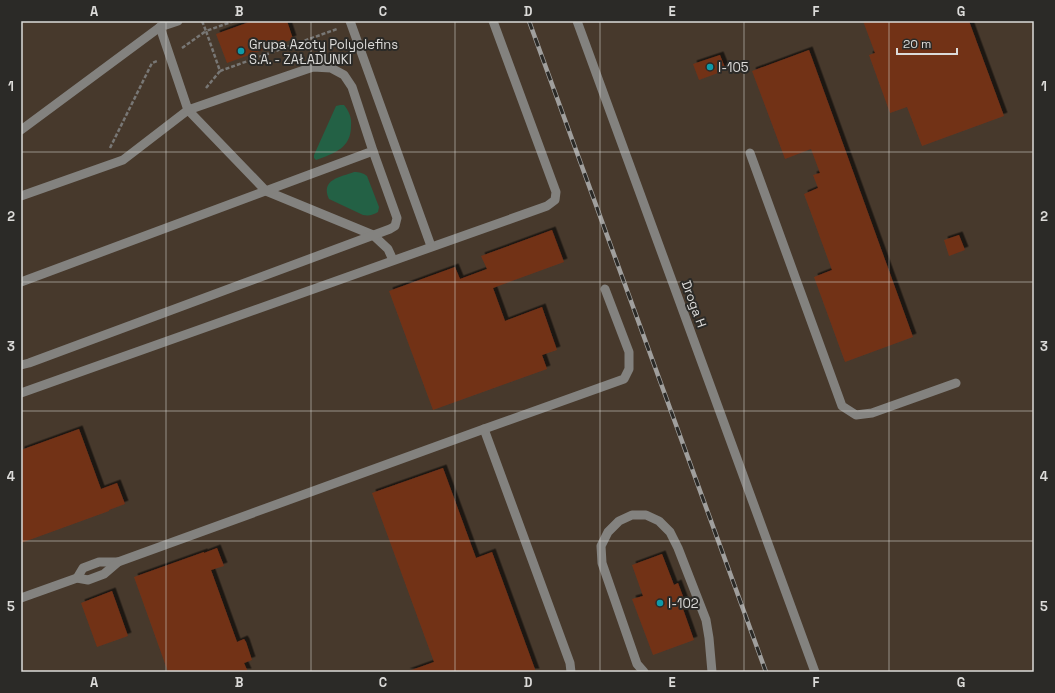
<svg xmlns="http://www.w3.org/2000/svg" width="1055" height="693" font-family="'Space Grotesk',sans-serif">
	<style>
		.industrial { fill: #47392c }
		.green { fill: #236145 }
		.building { fill: #723219; filter: url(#shadow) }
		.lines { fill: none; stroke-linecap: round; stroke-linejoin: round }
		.path { stroke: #787775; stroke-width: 2.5; stroke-dasharray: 4 2; stroke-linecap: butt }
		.lane { stroke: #83827f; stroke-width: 9 }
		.rail-casing { stroke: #a09f9d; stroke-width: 4.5 }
		.rail { stroke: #2b2a27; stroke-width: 3; stroke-dasharray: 9; stroke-linecap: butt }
		.grid { fill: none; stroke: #dcdbd9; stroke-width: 1; stroke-opacity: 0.55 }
		.culture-dot { fill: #0f9aa8; stroke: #2b2a27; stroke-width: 1.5 }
		.labels { text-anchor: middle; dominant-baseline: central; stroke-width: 4; stroke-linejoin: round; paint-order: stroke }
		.poi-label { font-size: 13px; fill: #dcdbd9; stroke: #2b2a27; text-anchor: start }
		.street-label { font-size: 13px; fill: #dcdbd9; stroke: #2b2a27 }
		.neatline { fill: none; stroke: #dcdbd9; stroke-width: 1.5 }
		.grid-label { font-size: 13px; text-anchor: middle; font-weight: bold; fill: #dcdbd9 }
	</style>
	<defs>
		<filter id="shadow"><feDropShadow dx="3.5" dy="-3.5" stdDeviation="0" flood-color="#0009"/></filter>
	</defs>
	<rect width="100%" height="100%" fill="#353431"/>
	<rect class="industrial" x="21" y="21" width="1013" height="651"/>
	<g class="green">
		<path d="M340 105H344C349 111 352 118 351 126 351 148 335 153 316 160L314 158V155L336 106Z"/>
		<path d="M354 172C360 172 363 173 367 176L379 207 378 212C373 215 369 216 363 215L329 199C320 179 341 177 354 172Z"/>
	</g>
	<g class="building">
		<path d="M252 21H287L293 39 227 63 216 34Z"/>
		<path d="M863 21H969L1004 116 922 146 907 107 890 113 869 55 875 53Z"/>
		<path d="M809 50 913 337 845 362 814 277 832 270 804 194 818 188 813 175 820 173 811 149 785 159 752 71Z"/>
		<path d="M720 55 726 70 699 80 693 64Z"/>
		<path d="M552 230 564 262 493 288 505 321 542 307 557 350 542 355 547 369 433 410 389 291 455 267 460 279 487 269 481 256Z"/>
		<path d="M959 235 965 250 949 256 944 240Z"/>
		<path d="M79 429 101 489 117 483 125 504 109 510V511L21 543V450Z"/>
		<path d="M443 468 476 558 492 552 536 672H406L434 662 372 493Z"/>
		<path d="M217 548 224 566 211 570 237 642 244 639 246 642 252 660 244 663 248 672H168L134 577 204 552V553Z"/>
		<path d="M662 554 674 585 678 583 687 607 683 609 694 640 653 655 632 599 643 596 632 565Z"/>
		<path d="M112 591 128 636 97 647 81 603Z"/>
	</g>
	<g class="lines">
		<g class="path">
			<path d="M234 21 206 31 220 71 337 29"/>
			<path d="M182 48 206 31 202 21"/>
			<path d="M206 88 220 71"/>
			<path d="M110 148 152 63 157 61"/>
		</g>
		<g class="lane">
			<path d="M350 21 431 246"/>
			<path d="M577 21 815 672"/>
			<path d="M21 130 160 27"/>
			<path d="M750 153 842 406 856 415 872 413 956 383"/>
			<path d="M21 196 123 160 188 110 266 191 373 235 388 249 393 260"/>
			<path d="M21 282 373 151 352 87 344 75 331 68 313 67 188 110 160 27 178 21"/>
			<path d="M21 365 29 363 390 229 395 226 397 218 373 151"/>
			<path d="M21 393 547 206 555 200 556 192 493 21"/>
			<path d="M484 429 570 663 571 672"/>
			<path d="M77 578 83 568 99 562H118"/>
			<path d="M21 598 77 578 88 580 104 574 118 562 484 429 624 379 629 369V352L605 289"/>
			<path d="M644 672 637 664 602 563 601 546 608 532 619 521 632 515H646L659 521 670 532 678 548 706 620 709 638 712 672"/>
		</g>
		<g class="rail-casing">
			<path id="rail" d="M529 21 766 672"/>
		</g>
		<use href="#rail" class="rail"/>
	</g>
	<path class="grid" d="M166 21V672M311 21V672M455 21V672M600 21V672M744 21V672M889 21V672M21 152H1034M21 282H1034M21 411H1034M21 541H1034"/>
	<g class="culture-dot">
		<circle cx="241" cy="51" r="4"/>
		<circle cx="710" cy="67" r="4"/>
		<circle cx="660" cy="603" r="4"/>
	</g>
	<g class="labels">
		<g class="poi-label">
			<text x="249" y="44">Grupa Azoty Polyolefins<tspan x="249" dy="15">S.A. - ZAŁADUNKI</tspan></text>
			<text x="718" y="67">I-105</text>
			<text x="668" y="603">I-102</text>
		</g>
		<g class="street-label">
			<text transform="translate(694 304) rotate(70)">Droga H</text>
		</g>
	</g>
	<rect width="1055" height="693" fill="none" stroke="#2b2a27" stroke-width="44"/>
	<path d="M897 48v6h60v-6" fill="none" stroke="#dcdbd9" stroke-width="2"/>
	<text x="903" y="48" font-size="12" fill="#dcdbd9" stroke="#2b2a27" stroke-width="3" paint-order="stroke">20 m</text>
	<rect x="22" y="22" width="1011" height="649" class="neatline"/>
	<g class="grid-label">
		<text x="94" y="16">A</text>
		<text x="239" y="16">B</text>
		<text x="383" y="16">C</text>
		<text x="528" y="16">D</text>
		<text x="672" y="16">E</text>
		<text x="816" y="16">F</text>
		<text x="961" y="16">G</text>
		<text x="11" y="91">1</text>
		<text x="1044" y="91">1</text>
		<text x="11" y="221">2</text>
		<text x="1044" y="221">2</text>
		<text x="11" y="351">3</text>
		<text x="1044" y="351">3</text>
		<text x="11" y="481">4</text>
		<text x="1044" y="481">4</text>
		<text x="11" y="611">5</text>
		<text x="1044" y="611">5</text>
		<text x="94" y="687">A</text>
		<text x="239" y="687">B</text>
		<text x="383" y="687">C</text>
		<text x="528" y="687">D</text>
		<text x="672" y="687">E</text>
		<text x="816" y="687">F</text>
		<text x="961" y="687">G</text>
	</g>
</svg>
